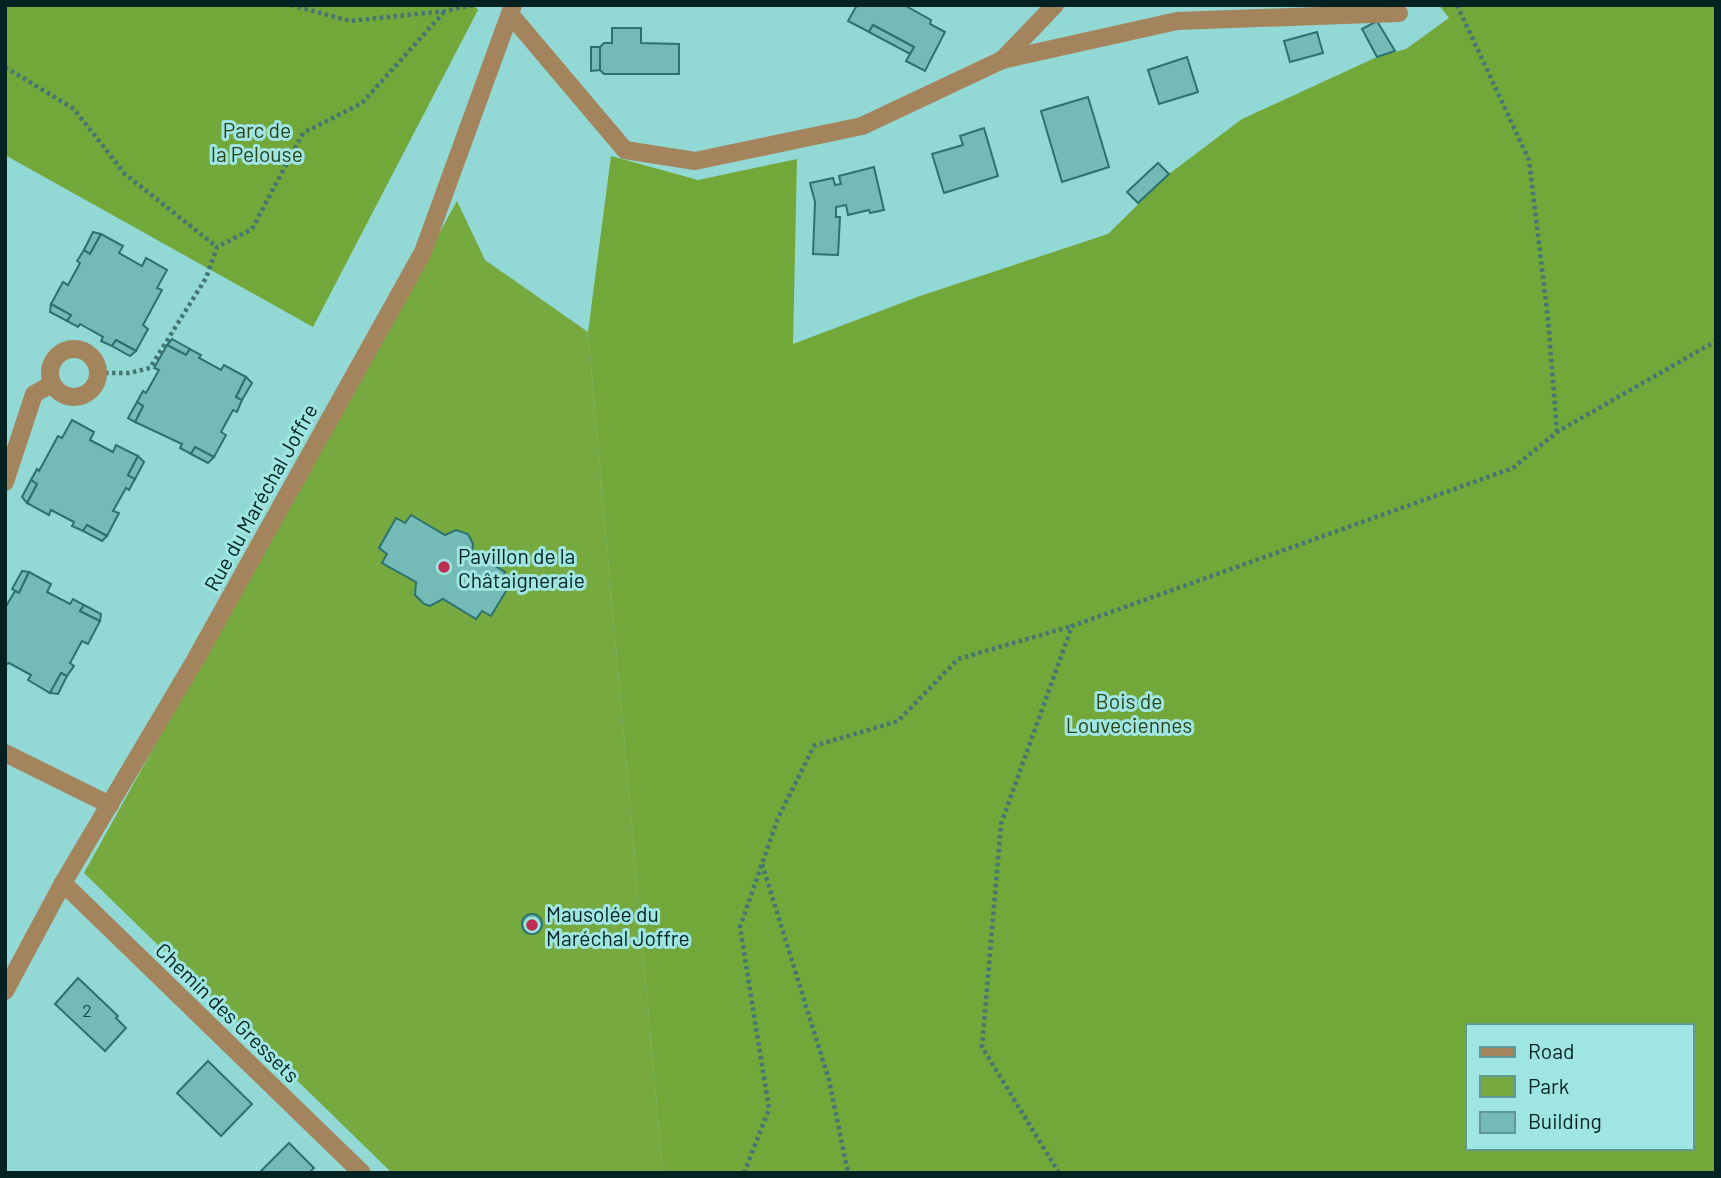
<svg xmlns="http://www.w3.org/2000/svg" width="1721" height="1178" font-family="Barlow,sans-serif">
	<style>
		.green { fill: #76aa40 }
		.forest { fill: #72a73a; fill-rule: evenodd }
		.building { fill: #74bab6; stroke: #2b7370; stroke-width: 2 }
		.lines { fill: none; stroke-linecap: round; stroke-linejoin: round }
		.path { stroke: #467674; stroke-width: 4.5; stroke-dasharray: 3.5 3.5; stroke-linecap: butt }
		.minor { stroke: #a4845c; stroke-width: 18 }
		.poi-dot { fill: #bd2d51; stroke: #9fe5e1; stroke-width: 2.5 }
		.labels { text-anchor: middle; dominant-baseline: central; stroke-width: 6; stroke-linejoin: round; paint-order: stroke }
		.number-label { font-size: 18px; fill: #204846 }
		.park-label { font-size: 21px; fill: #2c4217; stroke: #9fe5e1 }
		.street-label { font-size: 21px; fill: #042221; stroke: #9fe5e1 }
		.poi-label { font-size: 21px; fill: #042221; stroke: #9fe5e1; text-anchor: start }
	</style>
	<rect width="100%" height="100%" fill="#92d8d4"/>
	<path class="green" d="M457 201 485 260 588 332 663 1173H392L84 873Z"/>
	<g class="forest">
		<path d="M5 5H473L478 10 313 327 5 155Z"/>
		<path d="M1439 5H1716V1173H663L588 332 611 156 698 180 797 159 793 344 920 296 1108 234 1169 174 1242 119 1377 57 1406 49 1449 18ZM1467 1026H1691V1148H1467Z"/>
	</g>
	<g class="building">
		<path d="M857 5H904L931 20 930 24 945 32 925 71 906 61 914 47 873 25 869 32 848 21Z"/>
		<path d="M1377 21 1395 51 1377 57 1362 29Z"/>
		<path d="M873 25 914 47 910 54 869 32Z"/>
		<path d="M612 28H641V43L679 44V74H604L600 70V47L604 43H612Z"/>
		<path d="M1317 32 1323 53 1290 62 1284 41Z"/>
		<path d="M591 47H600V70L591 71Z"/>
		<path d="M1187 57 1198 92 1159 104 1148 70Z"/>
		<path d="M1088 97 1109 167 1062 182 1041 111Z"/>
		<path d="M984 128 998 176 944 193 932 154 963 145 960 136Z"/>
		<path d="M1158 163 1169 174 1138 203 1127 192Z"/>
		<path d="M874 167 884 210 870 213 869 210 848 215 846 205 836 207V217H840L838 255 813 254 815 202 810 183 833 178 835 185 841 184 839 176Z"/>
		<path d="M93 232 101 234 90 254 84 250Z"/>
		<path d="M101 234 123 246 119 253 142 266 146 258 167 270 157 288 162 290 143 325 148 329 136 351 116 340 112 346 101 341 103 337 80 324 78 327 67 321 71 315 51 304 63 282 68 285 80 263 77 261 84 250 90 254Z"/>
		<path d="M51 304 71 315 67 321 50 312Z"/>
		<path d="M172 339 190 349 186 355 167 345Z"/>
		<path d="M116 340 136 351 130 356 112 346Z"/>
		<path d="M167 345 186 355 190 349 201 355 199 358 221 370 224 365 246 377 236 397 242 400 237 412 233 410 221 432 226 435 214 457 195 447 191 454 180 448 182 444 135 422 143 406 137 402 143 391 146 393 159 370 154 368Z"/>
		<path d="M246 377 252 383 242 400 236 397Z"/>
		<path d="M137 402 143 406 135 422 128 418Z"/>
		<path d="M72 420 94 432 90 440 113 452 116 445 138 456 128 475 135 479 129 490 126 488 113 511 119 513 107 536 87 525 83 531 72 526 74 522 51 510 49 515 27 503 37 484 31 480 37 469 39 471 58 436 62 438Z"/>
		<path d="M195 447 214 457 208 463 191 454Z"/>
		<path d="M138 456 144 462 135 479 128 475Z"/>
		<path d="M31 480 37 484 27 503 22 497Z"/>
		<path d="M411 515 445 535 456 530 468 534 473 544 472 552 505 572 501 581 509 586 491 616 482 611 476 619 443 599 430 606 424 604 415 595 416 582 382 563 387 554 379 548 396 518 405 523Z"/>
		<path d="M87 525 107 536 102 541 83 531Z"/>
		<path d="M22 571 29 572 19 593 12 589Z"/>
		<path d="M29 572 51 584 47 592 70 604 73 599 84 605 80 611 100 621 88 644 82 641 70 663 74 666 67 676 61 673 50 693 28 680 31 675 9 663 5 665V608L15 591 19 593Z"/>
		<path d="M84 605 101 614 100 621 80 611Z"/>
		<path d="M61 673 67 676 58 694 50 693Z"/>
		<circle cx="532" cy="924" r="10"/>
		<path d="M78 978 118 1016 116 1018 126 1028 105 1051 55 1004Z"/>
		<path d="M208 1061 252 1104 221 1136 177 1093Z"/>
		<path d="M289 1143 314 1168 309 1173H259Z"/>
	</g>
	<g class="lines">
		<g class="path">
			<path d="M291 5 350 21 445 11 473 5"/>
			<path d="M1457 5 1529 160 1548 319 1557 432"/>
			<path d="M5 67 74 109 125 174 217 247"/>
			<path d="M98 373H129L150 368 206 278 217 247 252 229 303 133 362 103 445 11"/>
			<path d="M762 864 829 1080 848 1173"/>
			<path d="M744 1173 769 1109 740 927 778 818 814 746 898 721 958 659 1072 626"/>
			<path d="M1059 1173 982 1047 1001 824 1072 626 1513 468 1557 432 1716 341"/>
		</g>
		<g class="minor">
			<path d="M510 14 625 150 695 161 862 126 1002 60 1177 21 1399 13"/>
			<path d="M1002 60 1055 5"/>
			<circle cx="74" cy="373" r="24"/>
			<path d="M5 482 34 394 52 384"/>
			<path d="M5 753 110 805"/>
			<path d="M63 883 362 1173"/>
			<path d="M5 991 63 883 194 662 423 252 513 5"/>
		</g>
	</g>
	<g class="poi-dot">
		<circle cx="444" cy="567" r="7"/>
		<circle cx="532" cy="925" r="7"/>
	</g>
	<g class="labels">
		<g class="number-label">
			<text x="87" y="1010">2</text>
		</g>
		<g class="park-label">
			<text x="257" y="129">Parc de<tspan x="257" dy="24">la Pelouse</tspan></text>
			<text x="1129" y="700">Bois de<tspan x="1129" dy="24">Louveciennes</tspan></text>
		</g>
		<g class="street-label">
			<text transform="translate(260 497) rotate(-61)">Rue du Maréchal Joffre</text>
			<text transform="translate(228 1012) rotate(44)">Chemin des Gressets</text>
		</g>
		<g class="poi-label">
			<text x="458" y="555">Pavillon de la<tspan x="458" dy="24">Châtaigneraie</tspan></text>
			<text x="546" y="913">Mausolée du<tspan x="546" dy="24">Maréchal Joffre</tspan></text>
		</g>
	</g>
	<rect width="1721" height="1178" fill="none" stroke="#042221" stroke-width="14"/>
	<rect x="1466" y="1024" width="228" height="126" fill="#9fe5e1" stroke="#619794" stroke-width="2"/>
	<rect x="1480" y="1047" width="35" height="10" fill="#a4845c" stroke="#619794" stroke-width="2"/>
	<text x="1528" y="1059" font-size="21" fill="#042221">Road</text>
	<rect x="1480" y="1076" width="35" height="21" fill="#76aa40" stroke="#619794" stroke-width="2"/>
	<text x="1528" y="1094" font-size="21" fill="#042221">Park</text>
	<rect x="1480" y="1112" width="35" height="21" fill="#74bab6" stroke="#619794" stroke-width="2"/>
	<text x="1528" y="1129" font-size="21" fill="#042221">Building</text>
</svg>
